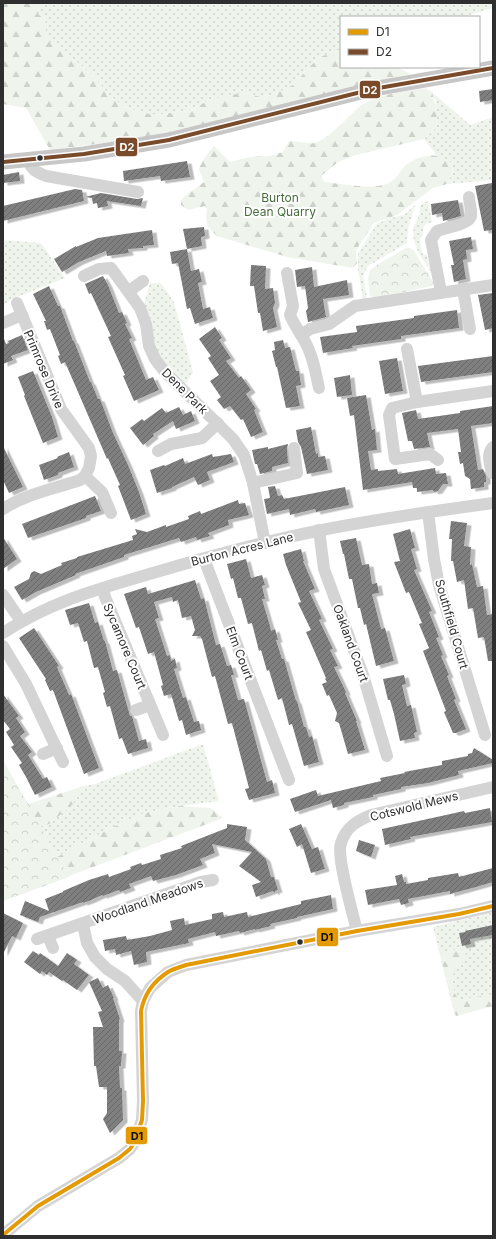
<svg xmlns="http://www.w3.org/2000/svg" width="496" height="1239" font-family="Inter,sans-serif">
	<style>
		.grass { fill: url(#grass-dots) }
		.forest { fill: url(#forest-firs) }
		.park { fill: url(#park-crowns) }
		.building { fill: url(#building-hatch); filter: url(#shadow) }
		.lines { fill: none; stroke-linecap: round; stroke-linejoin: round }
		.minor { stroke: #d4d4d4; stroke-width: 12 }
		.major { stroke: #c7c7c7; stroke-width: 15 }
		.bus-1-casing { stroke: #fff; stroke-width: 7 }
		.bus-2-casing { stroke: #fff; stroke-width: 7 }
		.bus-1 { stroke: #e39a05; stroke-width: 4 }
		.bus-2 { stroke: #7a4b2a; stroke-width: 4 }
		.bus-dot { fill: #2f2f2f; stroke: #fff; stroke-width: 1.5 }
		.labels { text-anchor: middle; dominant-baseline: central; stroke-width: 4; stroke-linejoin: round; paint-order: stroke }
		.park-label { font-size: 12px; fill: #476c3c; stroke: #fff }
		.street-label { font-size: 12px; fill: #2f2f2f; stroke: #fff }
		.line-badge { stroke: #fff; stroke-width: 1.5 }
		.badge-label { font-size: 11px; text-anchor: middle; font-weight: bold; fill: #fff }
		.pale-badge-label { font-size: 11px; text-anchor: middle; font-weight: bold; fill: #111 }
	</style>
	<defs>
		<pattern id="grass-dots" width="8" height="8" patternUnits="userSpaceOnUse"><rect width="8" height="8" fill="#eff5ec"/><path d="M2 2h.1M6 6h.1" fill="none" stroke="#cdd2cb" stroke-width="1.8" stroke-linecap="round"/></pattern>
		<pattern id="forest-firs" width="22" height="20" patternUnits="userSpaceOnUse"><rect width="22" height="20" fill="#eff5ec"/><path d="M5 1l3.5 6h-7zM16 11l3.5 6h-7z" fill="#cdd2cb"/></pattern>
		<pattern id="park-crowns" width="20" height="18" patternUnits="userSpaceOnUse"><rect width="20" height="18" fill="#eff5ec"/><path d="M2 6a3 3 0 1 1 6 0M12 15a3 3 0 1 1 6 0" fill="none" stroke="#cdd2cb"/></pattern>
		<pattern id="building-hatch" width="6" height="6" patternUnits="userSpaceOnUse"><rect width="6" height="6" fill="#7f7f7f"/><path d="M-1 1l2-2M0 6l6-6M5 7l2-2" fill="none" stroke="#686868"/></pattern>
		<filter id="shadow"><feDropShadow dx="4.5" dy="2.5" stdDeviation="0" flood-color="#0004"/></filter>
	</defs>
	<rect width="100%" height="100%" fill="#fff"/>
	<g class="grass">
		<path d="M47 3H493V8L463 17H341V49L318 58 293 85 273 95 260 97 248 93 207 101 194 109 158 115 142 113 123 106 108 94 95 78 83 67 61 49 47 41 45 19 38 14 39 8Z"/>
		<path d="M432 92 470 125 493 117V180L447 184 453 170 450 162 437 156 424 139 434 130 436 101Z"/>
		<path d="M428 201 432 222 426 224 423 228V235L420 239 422 253 427 256 432 274C423 258 410 246 414 226 415 223 417 221 418 218 422 208 416 206 428 201Z"/>
		<path d="M415 205 408 229 407 243 368 266 363 275 367 298 363 300 358 269V254L363 245 377 224 387 219 404 215Z"/>
		<path d="M3 240 41 243 65 278 10 300 3 306Z"/>
		<path d="M150 283H161L174 302 193 372 186 384 169 370 156 355 152 342V322L144 304Z"/>
		<path d="M203 744 219 801 180 806 145 813 107 830 57 857 28 805 84 786 95 784Z"/>
		<path d="M493 912V1006L455 1016 433 927Z"/>
	</g>
	<g class="forest">
		<path d="M3 3H47L39 8 38 14 45 19 47 41 61 49 83 67 95 78 108 94 123 106 142 113 158 115 194 109 207 101 226 95 248 93 260 97 273 95 293 85 318 58 341 49V67H396L411 74 165 135 50 150 26 108 3 104Z"/>
		<path d="M425 88 432 92 437 110 436 121 434 130 424 139 356 155 338 162 321 176 324 182C343 184 365 189 383 185 396 182 398 173 406 165 417 156 437 151 449 161 451 163 452 167 453 169L447 184 433 188 397 215 374 223 356 250 357 263 353 268 287 257 217 236 208 227 206 218 207 209 205 206 188 210 181 205V200L186 195 204 182C203 178 200 174 199 170 199 165 210 150 214 146L230 162 249 157 270 156 283 152 289 141C295 141 309 144 314 143 331 139 349 113 365 103 381 94 407 91 425 88Z"/>
		<path d="M3 761 28 804 84 786 72 805 49 824 31 829Z"/>
		<path d="M180 806 211 808 223 818 3 901 10 852 57 857 107 830 145 813Z"/>
		<path d="M457 949H462L466 953 464 958 458 963 456 971 451 977 455 994 459 1000 493 994V1006L456 1016 440 954Z"/>
	</g>
	<g class="park">
		<path d="M406 248H410L414 251 433 282 432 286 376 298 370 296 368 279 370 270 380 263Z"/>
		<path d="M3 761 69 877 3 901Z"/>
	</g>
	<g class="building">
		<path d="M493 89V100L480 102 479 91Z"/>
		<path d="M187 161 190 177 161 181 160 176 124 181 123 171Z"/>
		<path d="M19 172 20 181 3 183V175Z"/>
		<path d="M492 183 493 191V230L484 231 475 186Z"/>
		<path d="M75 189 82 190 84 201 3 221V206Z"/>
		<path d="M101 193 137 199 143 198 141 206 107 201 108 206 98 208 97 203 93 204 92 198 85 197Z"/>
		<path d="M458 200 461 216 443 221 442 213 432 215 431 204Z"/>
		<path d="M204 227 205 236 201 237 202 246 187 249 183 229Z"/>
		<path d="M152 230 154 245 143 246V248L128 249 129 253 107 256 106 251 79 262 62 272 54 259 76 246V247L98 238Z"/>
		<path d="M471 237 473 249 466 250 467 259 463 260 466 279 454 282 451 265H454L449 241Z"/>
		<path d="M187 249 191 271 199 269 202 282 198 283 203 309 210 307 213 318 195 324 190 308 187 309 178 263 172 264 170 252Z"/>
		<path d="M251 265 266 266 265 289 273 288 275 303 273 308 277 327 263 331 260 313H258L254 286H250Z"/>
		<path d="M312 267 314 287 347 280 349 295 323 299 326 317 308 322 306 311 308 308 305 286 297 287 295 270Z"/>
		<path d="M103 276 108 285 119 313 122 312 127 323 125 324 132 338 129 339 146 380 153 377 159 390 134 401 123 376 125 375 108 337 111 336 91 293 89 294 85 284Z"/>
		<path d="M49 286 58 306H60L73 341H74L90 382H91L98 399H100L113 433 128 465 139 492 146 514 131 520 118 486 120 485 111 465 108 458 107 459 65 362 61 364 58 356 60 355 50 329 47 330 44 321H46L33 294Z"/>
		<path d="M493 293V328L485 330 478 295Z"/>
		<path d="M457 310 459 328 401 336V339L352 346 353 348 323 353 320 337 357 332 356 326 414 318V316Z"/>
		<path d="M215 327 222 338 219 340 231 358 226 361 239 378 241 376 251 390 246 394 256 409 254 410 263 432 251 437 243 419 241 420 230 406 224 409 217 400 221 397 210 381 219 375 208 358 211 356 199 339Z"/>
		<path d="M22 335 28 350 11 356 13 360 3 364V336L6 344 9 343 8 341Z"/>
		<path d="M283 340 285 348 290 347 296 371H299L301 385 296 386 300 406 286 408 277 367H276L272 351 275 350 274 342Z"/>
		<path d="M493 356V372L421 382 418 366Z"/>
		<path d="M397 358 403 391 385 394 379 361Z"/>
		<path d="M33 371 52 417 58 437 43 443 24 396 25 395 18 377Z"/>
		<path d="M350 375 352 395 337 397 334 378Z"/>
		<path d="M366 395 372 430 375 429 377 450 368 451 371 470 378 469V471L397 469 398 474 435 468 436 474 446 473 448 484H443L438 491 434 492 433 490 417 492V488H413L412 482 363 490 354 415 350 416 347 398Z"/>
		<path d="M493 406V423L471 426 478 470 483 469 486 476V482H484V487L471 489 470 479 465 476 463 463 460 464 458 452H461L458 429 427 433 430 447 414 449 412 441H408L402 413 416 410 418 419 460 413V411Z"/>
		<path d="M179 407 183 415 191 411 195 421 176 429 173 421 153 434 154 436 143 445 130 428 142 419 144 421 162 408 166 413Z"/>
		<path d="M311 427 316 454 318 453V457L325 456 328 470 307 474 301 447 298 442 296 430Z"/>
		<path d="M288 444 287 449 288 463 272 467V471L260 474 257 464H255L252 450 268 447V449Z"/>
		<path d="M3 446 23 487 9 493 3 480Z"/>
		<path d="M69 452 74 467 58 473V475L44 480 39 465 58 458 57 457Z"/>
		<path d="M212 454 213 457 231 454 234 462 207 472 210 480 198 485 194 477 172 487V488L157 493 150 470 164 465 165 466 183 458 185 464Z"/>
		<path d="M275 486 278 496 282 495 284 499 345 487 349 505 316 512 315 509 290 515 289 509 267 514 264 499 270 498 268 487Z"/>
		<path d="M95 496 101 511 86 516V518L28 538 22 524Z"/>
		<path d="M238 500 239 504 245 503 249 515 228 520 229 525 208 533 210 536 197 540 196 537 181 542 179 538 124 555V557L75 574 76 575 36 592 22 600 14 587 29 579 31 573 34 571 41 574 62 565 61 563 77 558V557L133 540 132 536 137 534 135 529 147 532 166 525V527L189 519 188 516 200 511 201 514Z"/>
		<path d="M451 521 467 523 464 546 471 547 470 565 472 564 477 587 483 586 487 615 493 614V661H488L484 637 478 638 473 608 468 609 464 580 457 582 453 561H451L452 539H449Z"/>
		<path d="M410 529 415 548 411 549 417 569 414 570 432 611 429 612 439 637 436 638 443 655 441 656 449 675 447 676 456 699 454 700 466 729 456 733H453L444 712 446 711 423 651 429 648 419 624 422 623 409 592 406 593 394 562 400 561 393 534Z"/>
		<path d="M3 537 17 559 3 569Z"/>
		<path d="M356 538 362 565 369 564 372 584 377 583 379 593 372 594 381 629 385 628 394 661 376 666 366 624 364 625 360 608H358L352 579H349L344 554H343L340 541Z"/>
		<path d="M301 549 304 561H303L315 589 309 591 322 619 319 620 333 649 330 650 338 666 334 667 346 692 345 693 357 721H356L365 750 348 754 339 723 335 721 337 713 329 695 327 696 322 684 327 682 325 679 326 678 306 632 311 630 298 603 301 602 286 565 283 554Z"/>
		<path d="M246 559 251 578 262 575 265 585 262 586 265 599H262L270 626 271 631 275 629 278 640H276L282 659H284L296 701H297L304 727H306L309 737 312 736 319 762 304 766 292 724 289 725 282 698 278 700 269 670 267 671 261 650 259 651 252 623 248 624 241 598H238L233 578 231 579 227 564Z"/>
		<path d="M195 580 201 599 204 598 216 645 220 644 227 666 231 665 234 675H231L238 700 244 699 267 782 272 780 275 793 249 800 245 789 249 788 232 723 228 724 215 676 212 677 202 639 200 636H192L195 630 191 616 182 618 178 600 173 602 172 597 154 602 159 618 155 619 167 656 170 655 171 661 175 659 177 668 174 669 183 698 186 697 194 722 199 721 201 730 186 735 182 720 179 721 171 694 164 696 161 686 163 685 154 652 148 654 139 627 136 628 124 594 146 587 148 594Z"/>
		<path d="M89 603 95 623 98 622 104 641H105L113 671 117 670 130 716H132L139 741 146 739 148 748 128 754 122 738 119 739 110 706 107 707 103 693 105 692 98 667 94 668 87 641 84 642 78 623 70 625 65 610Z"/>
		<path d="M34 628 59 666 57 667 69 695 71 694 99 768 84 774 53 690 50 691 45 680 46 679 19 638Z"/>
		<path d="M404 675 406 684 402 685 407 706 411 705 417 732 414 733 415 738 400 741 394 714 390 700H388L383 679Z"/>
		<path d="M3 694 19 716 16 718 25 732 20 736 32 752 28 755 43 779 47 777 52 787 35 795 26 777 19 765 22 763 11 747 14 745 6 732 10 729 3 720Z"/>
		<path d="M474 748 493 760V763L458 771 459 775 428 783 401 787V789L373 795V797L344 803V805L333 808 331 800 295 812 290 799 316 790 318 796 381 781 380 778 405 773 404 772 442 765V761L468 756V754L472 753Z"/>
		<path d="M490 808 492 822 410 837 411 839 385 845 382 829 464 811 465 813Z"/>
		<path d="M227 824 247 827 245 840 266 859 271 877H274L278 890 275 891V893L273 891 256 897 252 885 261 882 239 866 252 852 212 844 215 853 200 859 203 865 176 875 153 881 151 876 129 884 131 888 120 892 119 890 103 896 102 895 89 901 83 903V902L40 917 38 922 20 915 25 901 49 911 45 899 63 892V891L89 880 108 874 109 877 131 869 130 867 141 863 142 865 161 859 160 855 182 848 181 846 227 828Z"/>
		<path d="M301 824 312 849 318 847 325 869 311 873 302 844 297 847 289 829Z"/>
		<path d="M359 840 375 845 371 857 356 851Z"/>
		<path d="M493 868V882L476 887 450 894V891L408 899 409 903 401 905 399 899 368 905 365 890 397 885 395 876 402 874 404 882H406V884L428 880V878L458 873 459 877Z"/>
		<path d="M331 895 333 909 297 917V918L270 924 271 926 255 930V929L240 933 239 931 216 936 215 932 188 939 189 943 146 952 147 962 134 965 131 951 116 955 115 949 105 951 103 940 126 936 127 940 150 936 172 930 170 921 184 918 185 925 212 919V914L223 912 224 917 247 912 248 917 301 904V901Z"/>
		<path d="M3 913 23 923 16 938 12 936 3 954Z"/>
		<path d="M493 925V935L470 939 471 944 462 946 459 933 466 932 465 931Z"/>
		<path d="M33 951 39 955 40 953 58 966 67 953 77 960 74 964 89 975 77 990 63 980 62 981 49 972 47 975 42 971 40 974 24 962Z"/>
		<path d="M98 978 103 988 108 985 114 998H113L120 1019 119 1020V1051H122L121 1066H119L120 1088H122L123 1120 110 1133 103 1119 107 1113V1087H99L96 1066H94L93 1027H103L98 1012 102 1011 89 982Z"/>
	</g>
	<g class="lines">
		<g class="minor">
			<path d="M28 159C31 170 36 172 46 176L138 192"/>
			<path d="M287 273 293 306 290 315C295 327 303 336 308 348 314 360 316 375 319 388"/>
			<path d="M84 276 99 269 111 268 140 308 146 324 149 346 155 359 165 372 233 439 244 455 253 483 265 543"/>
			<path d="M463 289 470 329"/>
			<path d="M129 291 143 281"/>
			<path d="M441 292 431 240 437 231C445 228 470 224 471 216 472 210 469 202 469 197"/>
			<path d="M3 323 22 315"/>
			<path d="M301 335 310 329 329 324 355 306 493 285"/>
			<path d="M407 349 417 402"/>
			<path d="M158 451 171 444 202 438 218 423"/>
			<path d="M438 460 430 454 395 459 389 415 392 408 417 402 493 391"/>
			<path d="M492 473C490 464 486 454 493 447"/>
			<path d="M85 476 102 492 111 513"/>
			<path d="M253 483 297 473 294 448"/>
			<path d="M3 509C26 494 54 489 80 480L85 476 89 468 91 456 89 448 61 409 17 303"/>
			<path d="M428 512 434 559 439 585 485 735"/>
			<path d="M319 530 324 569 363 675 387 756"/>
			<path d="M204 559 289 780"/>
			<path d="M103 588 105 597 163 735"/>
			<path d="M3 595 21 621"/>
			<path d="M3 633C52 601 98 589 153 573 207 557 262 542 317 531 375 519 434 511 493 503"/>
			<path d="M3 646 26 684 63 762"/>
			<path d="M136 710 150 705"/>
			<path d="M43 754 57 748"/>
			<path d="M83 924 87 943 95 957 107 969 125 981 143 1001"/>
			<path d="M357 931C353 914 336 856 341 843 346 827 357 821 371 815L493 787"/>
			<path d="M48 936 53 948"/>
			<path d="M37 939 201 882 213 880"/>
			<path d="M3 1235 38 1206 119 1158 130 1149 134 1143 142 1120 143 1101 141 1011 143 1001 150 988 168 972 186 965 357 931 459 914 493 906"/>
		</g>
		<path class="major" d="M3 162 84 154 169 140 373 89 493 68"/>
		<g class="bus-1-casing">
			<path id="bus-1" d="M3 1235 38 1206 119 1158 130 1149 134 1143 142 1120 143 1101 141 1011C144 995 154 981 168 972 173 969 180 967 186 965L357 931 459 914 493 906"/>
		</g>
		<g class="bus-2-casing">
			<path id="bus-2" d="M3 162 84 154 169 140 373 89 493 68"/>
		</g>
		<use href="#bus-1" class="bus-1"/>
		<use href="#bus-2" class="bus-2"/>
	</g>
	<g class="bus-dot">
		<circle cx="40" cy="158" r="3.5"/>
		<circle cx="300" cy="942" r="3.5"/>
	</g>
	<g class="labels">
		<g class="park-label">
			<text x="280" y="197">Burton<tspan x="280" dy="14">Dean Quarry</tspan></text>
		</g>
		<g class="street-label">
			<text transform="translate(44 369) rotate(67)">Primrose Drive</text>
			<text transform="translate(185 391) rotate(45)">Dene Park</text>
			<text transform="translate(242 549) rotate(-14)">Burton Acres Lane</text>
			<text transform="translate(452 624) rotate(74)">Southfield Court</text>
			<text transform="translate(351 643) rotate(70)">Oakland Court</text>
			<text transform="translate(125 646) rotate(67)">Sycamore Court</text>
			<text transform="translate(240 653) rotate(69)">Elm Court</text>
			<text transform="translate(414 806) rotate(-14)">Cotswold Mews</text>
			<text transform="translate(148 901) rotate(-19)">Woodland Meadows</text>
		</g>
	</g>
	<g class="line-badge">
		<rect x="359" y="80" width="22" height="19" rx="4" fill="#7a4b2a"/>
		<rect x="115" y="137" width="23" height="20" rx="4" fill="#7a4b2a"/>
		<rect x="316" y="927" width="23" height="20" rx="4" fill="#e39a05"/>
		<rect x="125" y="1126" width="23" height="19" rx="4" fill="#e39a05"/>
	</g>
	<g class="badge-label">
		<text x="370" y="94">D2</text>
		<text x="127" y="151">D2</text>
	</g>
	<g class="pale-badge-label">
		<text x="327" y="941">D1</text>
		<text x="137" y="1140">D1</text>
	</g>
	<rect width="496" height="1239" fill="none" stroke="#2f2f2f" stroke-width="8"/>
	<rect x="340" y="16" width="140" height="52" fill="#ffffff" stroke="#acacac"/>
	<rect x="348" y="29" width="20" height="6" fill="#e39a05" stroke="#acacac"/>
	<text x="376" y="36" font-size="12" fill="#2f2f2f">D1</text>
	<rect x="348" y="49" width="20" height="6" fill="#7a4b2a" stroke="#acacac"/>
	<text x="376" y="56" font-size="12" fill="#2f2f2f">D2</text>
</svg>
